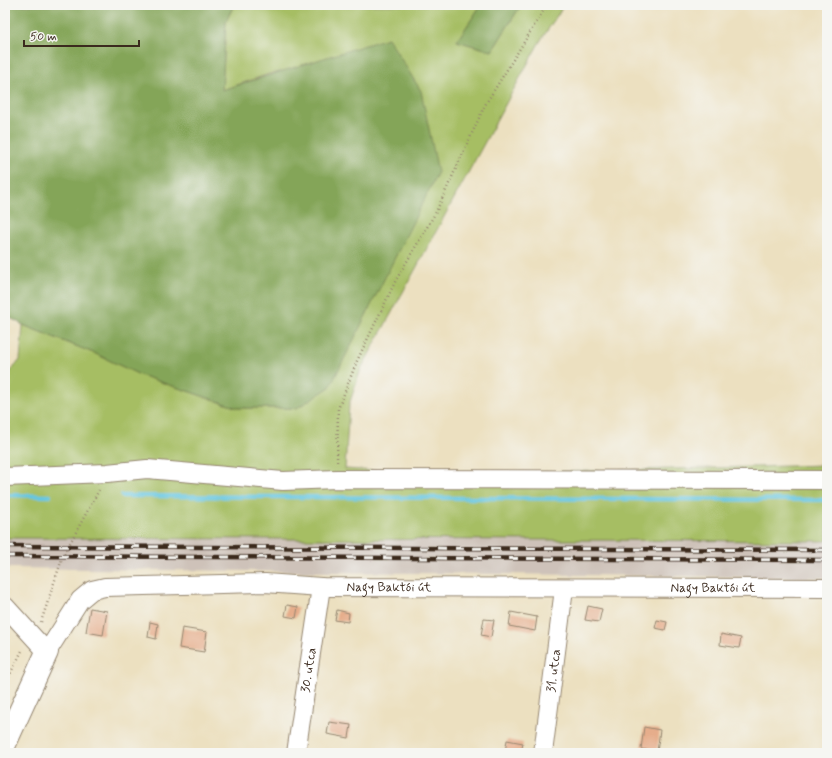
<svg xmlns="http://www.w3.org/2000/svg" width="832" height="758" font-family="Mynerve,sans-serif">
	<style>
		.industrial { fill: #cec2b9 }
		.green { fill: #a6be63; stroke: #707440 }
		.forest { fill: #84a559; stroke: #60683c }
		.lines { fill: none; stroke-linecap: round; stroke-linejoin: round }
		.stream { stroke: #63c6e1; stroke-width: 4.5 }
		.building { fill: #e6ad8b }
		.street-casing { stroke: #94856f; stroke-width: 20 }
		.secondary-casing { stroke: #94856f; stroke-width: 24 }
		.path { stroke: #94856f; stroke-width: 2.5; stroke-dasharray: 1 3; stroke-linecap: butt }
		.street { stroke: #fff; stroke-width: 18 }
		.secondary { stroke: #fff; stroke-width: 22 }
		.rail-casing { stroke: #3b2a1e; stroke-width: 4.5 }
		.rail { stroke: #f6f6f2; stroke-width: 3; stroke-dasharray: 9; stroke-linecap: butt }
		.labels { text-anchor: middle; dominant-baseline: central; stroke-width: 3.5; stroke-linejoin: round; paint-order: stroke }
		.street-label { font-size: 13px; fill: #3b2a1e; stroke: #f6f6f2 }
	</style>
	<rect width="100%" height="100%" fill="#f6f6f2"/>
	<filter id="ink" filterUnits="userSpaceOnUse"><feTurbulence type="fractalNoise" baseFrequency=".025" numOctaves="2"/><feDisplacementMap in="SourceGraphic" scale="8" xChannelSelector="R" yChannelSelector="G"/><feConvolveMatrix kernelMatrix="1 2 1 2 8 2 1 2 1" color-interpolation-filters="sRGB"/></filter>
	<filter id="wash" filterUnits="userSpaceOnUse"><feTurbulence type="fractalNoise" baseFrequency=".012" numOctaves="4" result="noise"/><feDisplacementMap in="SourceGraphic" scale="16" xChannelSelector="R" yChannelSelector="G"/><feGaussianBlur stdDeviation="0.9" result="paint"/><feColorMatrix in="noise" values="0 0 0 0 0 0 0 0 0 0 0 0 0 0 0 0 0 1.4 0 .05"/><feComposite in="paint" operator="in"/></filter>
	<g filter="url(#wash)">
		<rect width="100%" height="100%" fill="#ece0c0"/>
		<path class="industrial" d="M5 538 827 541V578L5 568Z"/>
		<path class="green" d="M234 5H481L457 41 492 51 521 5H564L539 43 361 369 349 405 345 469 437 475 827 465V541L5 538V378L20 360 23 325 96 354 140 375 238 408H297L275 72 222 90 226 21Z"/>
		<g class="forest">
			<path d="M5 5H234L226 21 222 90 388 38 421 91 438 172 330 387 297 408H238L140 375 96 354 23 325 5 315Z"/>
			<path d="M481 5H521L492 51 457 41Z"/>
		</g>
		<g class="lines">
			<g class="stream">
				<path d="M5 495 50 496"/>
				<path d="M122 496 827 500"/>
			</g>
		</g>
		<g id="blocks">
			<g class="building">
				<path d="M287 605 298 607 296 618 285 616Z"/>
				<path d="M588 606 602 609 599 622 585 620Z"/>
				<path d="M90 608 107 611 103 635 86 632Z"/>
				<path d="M337 610 349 613 348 622 335 620Z"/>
				<path d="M511 612 537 617 535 631 509 626Z"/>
				<path d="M484 619 494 620 491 637 481 635Z"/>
				<path d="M657 620 667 622 665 630 655 628Z"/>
				<path d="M150 622 158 624 156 639 148 637Z"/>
				<path d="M182 628 207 632 204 652 179 648Z"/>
				<path d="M721 634 741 638 739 648 720 645Z"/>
				<path d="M329 722 351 725 349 738 327 734Z"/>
				<path d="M644 727 660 730 657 752 641 749Z"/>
				<path d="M507 740 523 743 521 753 505 752Z"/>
			</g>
		</g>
	</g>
	<g filter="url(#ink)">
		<use href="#blocks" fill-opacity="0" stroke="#94856f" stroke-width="1"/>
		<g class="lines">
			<g class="street-casing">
				<g id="street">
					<path d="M5 477 107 473 147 469 283 481 337 479 827 480"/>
					<path id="s1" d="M5 606 47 652 80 600 92 590 105 587 265 583 321 587 827 588"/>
					<path id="s2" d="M296 753 321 587"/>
					<path id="s3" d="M543 753 564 589"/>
				</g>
			</g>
			<g class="secondary-casing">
				<path id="secondary" d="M5 744 47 652"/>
			</g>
			<g class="path">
				<path d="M337 462 338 409 357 361 396 280 436 212 485 105 547 5"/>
				<path d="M41 622 63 556 99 490"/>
				<path d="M5 684 23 649"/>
			</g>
			<use href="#street" class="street"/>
			<use href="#secondary" class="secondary"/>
			<g class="rail-casing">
				<g id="rail">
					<path d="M5 546 827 550"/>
					<path d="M5 556 827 560"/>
				</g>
			</g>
			<use href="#rail" class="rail"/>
		</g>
	</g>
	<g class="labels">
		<g class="street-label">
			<text stroke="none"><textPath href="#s1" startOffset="437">Nagy Baktói út</textPath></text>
			<text stroke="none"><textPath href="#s1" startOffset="761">Nagy Baktói út</textPath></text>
			<text stroke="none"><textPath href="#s2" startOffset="84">30. utca</textPath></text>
			<text stroke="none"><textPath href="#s3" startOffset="83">31. utca</textPath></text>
		</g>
	</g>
	<rect width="832" height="758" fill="none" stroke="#f6f6f2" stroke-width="20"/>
	<path d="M24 40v6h115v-6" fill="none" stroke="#3b2a1e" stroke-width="2"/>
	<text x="30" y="40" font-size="12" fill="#3b2a1e" stroke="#f6f6f2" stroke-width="3" paint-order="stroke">50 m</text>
</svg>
